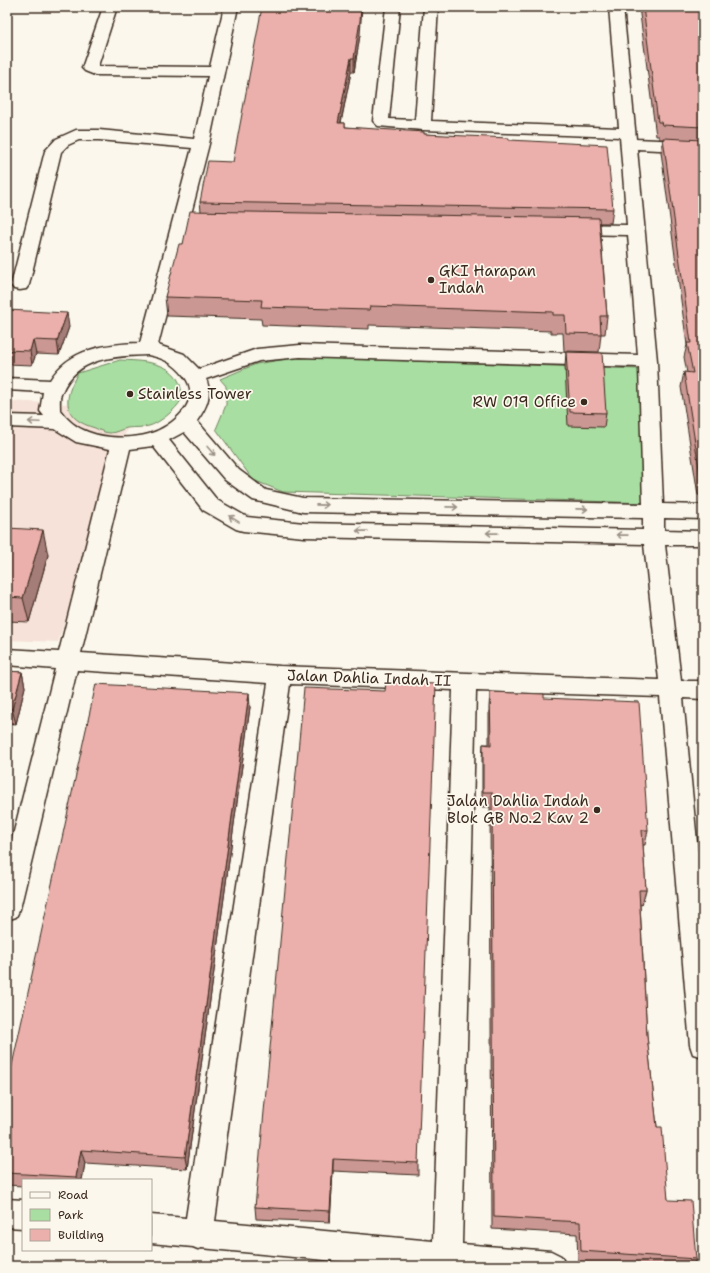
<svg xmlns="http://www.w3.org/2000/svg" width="710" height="1273" font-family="'Shantell Sans',sans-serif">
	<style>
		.built { fill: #f6e2d8 }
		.green { fill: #a8dea1; stroke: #728460 }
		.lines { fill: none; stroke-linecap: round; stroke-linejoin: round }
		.minor-casing { stroke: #3b2a1e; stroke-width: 3 }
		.minor { fill: #fbf7ec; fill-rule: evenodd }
		.wall { fill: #ca9793; stroke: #3b2a1e }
		.shaded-wall { fill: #a47b78; stroke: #3b2a1e }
		.building { fill: #ebb0ab; stroke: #3b2a1e }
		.oneway { stroke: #9b9085 }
		.poi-dot { fill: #3b2a1e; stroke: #fbf7ec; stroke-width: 1.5 }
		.labels { text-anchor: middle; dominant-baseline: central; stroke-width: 3.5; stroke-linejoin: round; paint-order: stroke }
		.poi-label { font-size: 15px; fill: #3b2a1e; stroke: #fbf7ec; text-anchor: start }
		.street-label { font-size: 15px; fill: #3b2a1e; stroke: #fbf7ec }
	</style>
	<rect width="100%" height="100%" fill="#fbf7ec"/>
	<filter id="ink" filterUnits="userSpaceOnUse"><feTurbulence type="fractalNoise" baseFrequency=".025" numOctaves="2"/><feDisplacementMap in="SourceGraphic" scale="8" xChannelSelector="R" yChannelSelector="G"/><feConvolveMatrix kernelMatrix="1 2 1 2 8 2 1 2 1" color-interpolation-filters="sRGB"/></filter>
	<g filter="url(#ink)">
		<path class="built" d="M7 401 134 407 58 642 7 640Z"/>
		<g class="green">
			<path d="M299 357 638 369 648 503 283 492 253 480 216 429 226 405V386L220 379 256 364Z"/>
			<path d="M120 360C140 361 170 361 179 382 181 387 183 395 181 400 177 409 158 424 149 426 142 428 134 427 127 428 122 429 115 433 110 433 105 433 99 430 95 428 63 419 62 400 78 373Z"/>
		</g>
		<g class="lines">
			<g class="minor-casing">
				<g id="minor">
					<path d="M103 7H117L98 66 210 67 224 7H238L209 144 190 218H217L223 219 225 223 223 227 217 228H188L158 345 184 354 199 369 257 349 300 345 638 355 628 235 570 234 564 233 561 229 564 225 570 224 627 225 620 137 423 130 378 126 373 121 386 7H400L389 119 415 120 424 7H438L431 121 619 128 609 7H623L636 139 703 142V152L637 149 657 361 663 504 703 505V519L664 518V530L703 531V545H665L681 681H703V699L683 698 703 904V1057L693 1054 690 1045 660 697 476 691 462 1244 551 1251 561 1256 566 1266H387L201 1248 198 1249 193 1247 151 1243V1215L186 1218 268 683 77 670 20 909 16 917 7 920V859L55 669 7 665V649L59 652 110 449 76 442 55 429 7 427V415L44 416 40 411 43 392 7 390V378L50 380C70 348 106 344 140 343L192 148 99 140H79L68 145 61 152 29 285 26 289 20 290 14 289 11 285 45 151 56 139 76 130H99L194 139 208 76 95 75 85 71 82 68ZM148 355C163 358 174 363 184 376 204 401 172 427 149 434 132 439 106 439 88 432 77 428 67 420 60 410 60 404 59 397 62 392 77 357 115 356 148 355ZM300 357 639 367 643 504 303 498 266 490 239 470 197 421C206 408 213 395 206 379L259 361ZM184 432 225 480 253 500 303 512 643 518V530L304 523 247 517 217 500 169 440ZM153 446 203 510 236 529 243 531 304 537 644 544 659 680 280 666 81 653 130 449ZM290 684 453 690 433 1241 215 1221Z"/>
					<path d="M7 1199 23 1200V1228L7 1227Z"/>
				</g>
			</g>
			<use href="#minor" class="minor"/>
		</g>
		<g class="wall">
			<path d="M639 7H703V495H698L681 387 684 372 687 373 684 357 687 345 661 152 663 139H659V136H656Z"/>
			<path d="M360 35 354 72H351L341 123H345V127L424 134 509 140 613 209 611 223H600L607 316 605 334H601L599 352 564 351 563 333H551V331L369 325V329L262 325 261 319 167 316 165 297 183 244 201 211 200 202 233 162Z"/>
			<path d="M7 310 69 327 59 355 36 354 32 365 7 364Z"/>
			<path d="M566 352 606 413 604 427 568 426 565 366Z"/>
			<path d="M7 528 48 555 29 622 7 621Z"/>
			<path d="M7 671 22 672 25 687 16 724 7 723Z"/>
			<path d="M385 691 418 1163V1175L333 1171 330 1222 256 1219 255 1207Z"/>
			<path d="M490 692 544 698 648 830 645 845H643L646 890 642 905 640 904 647 1036 657 1127 668 1200 696 1259 693 1266H621L578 1263 577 1234 492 1229 490 807H482V759L483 744H489V707Z"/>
			<path d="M250 707 187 1169 85 1163 82 1180H23V1186L7 1185V1088Z"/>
		</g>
		<g class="shaded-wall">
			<path d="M361 7H362L360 35 354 72V58Z"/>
			<path d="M351 58V72L338 136V123Z"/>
			<path d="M67 313 69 327 59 355 57 341Z"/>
			<path d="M33 340 36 354 32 365 30 351Z"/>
			<path d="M43 530 48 555 29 622 23 598Z"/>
			<path d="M22 672 25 687 16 724 12 709Z"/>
			<path d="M249 693 250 707 187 1169 185 1157Z"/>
			<path d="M81 1150 85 1163 82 1180H77L76 1177Z"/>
			<path d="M333 1159V1171L330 1222V1211Z"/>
		</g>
		<g class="building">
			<path d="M262 7H361L360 21 354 58H351L338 123H345V127L424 132V134L509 138V140L607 145 613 209 200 202 208 161 233 162Z"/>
			<path d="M643 7H703V127L662 125 661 122H658Z"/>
			<path d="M663 138 703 140V481H701L684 372 693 373 687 343H691Z"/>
			<path d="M190 211 599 218 607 316H600L601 334 566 333 565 315H553V312L370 306 369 310 261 307 262 300 165 297 179 244H183Z"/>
			<path d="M7 310 67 313 57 341 33 340 30 351 7 350Z"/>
			<path d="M566 352 602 353 606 413 570 412Z"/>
			<path d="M7 528 43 530 23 598 7 597Z"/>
			<path d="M7 671 22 672 12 709 7 708Z"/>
			<path d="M386 682 436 684 418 1163 333 1159 330 1211 255 1207 304 688 385 691Z"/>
			<path d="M96 684 249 693 185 1157 81 1150 76 1177 7 1173V1088Z"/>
			<path d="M490 692 544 694V698L639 702 648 830H642L646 890H639L647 1036 657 1127H662L668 1200 691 1201 696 1259 581 1251 580 1222 494 1217 492 792H483V744L491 745Z"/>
		</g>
		<defs><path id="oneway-shaft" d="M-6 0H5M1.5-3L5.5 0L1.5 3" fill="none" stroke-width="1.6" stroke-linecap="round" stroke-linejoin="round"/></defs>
		<g class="oneway">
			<use href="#oneway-shaft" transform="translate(34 422) rotate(-177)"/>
			<use href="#oneway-shaft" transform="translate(211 451) rotate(49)"/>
			<use href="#oneway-shaft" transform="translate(322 505) rotate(1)"/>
			<use href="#oneway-shaft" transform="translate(452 507) rotate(1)"/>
			<use href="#oneway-shaft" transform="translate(582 509) rotate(1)"/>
			<use href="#oneway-shaft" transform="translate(234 519) rotate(-149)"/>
			<use href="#oneway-shaft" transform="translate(362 531) rotate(-179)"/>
			<use href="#oneway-shaft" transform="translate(492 533) rotate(-179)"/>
			<use href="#oneway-shaft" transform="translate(622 535) rotate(-179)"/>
		</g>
	</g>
	<g class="poi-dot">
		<circle cx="431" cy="280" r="4"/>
		<circle cx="130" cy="394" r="4"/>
		<circle cx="584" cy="402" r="4"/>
		<circle cx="597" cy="810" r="4"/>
	</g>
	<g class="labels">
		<g class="poi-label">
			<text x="439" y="271">GKI Harapan<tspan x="439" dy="17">Indah</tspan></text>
			<text x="138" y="394">Stainless Tower</text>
			<text x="576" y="402" text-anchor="end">RW 019 Office</text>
			<text x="589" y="801" text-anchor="end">Jalan Dahlia Indah<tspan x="589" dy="17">Blok GB No.2 Kav 2</tspan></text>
		</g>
		<g class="street-label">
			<text transform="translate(369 678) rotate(2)">Jalan Dahlia Indah II</text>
		</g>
	</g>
	<rect width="710" height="1273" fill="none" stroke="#fbf7ec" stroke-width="24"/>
	<rect x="12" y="12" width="686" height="1249" fill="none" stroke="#3b2a1e" stroke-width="1.5" filter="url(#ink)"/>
	<rect x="22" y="1179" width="130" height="72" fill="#fbf7ec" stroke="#aea59a"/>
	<rect x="30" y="1192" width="20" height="6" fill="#fbf7ec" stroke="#aea59a"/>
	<text x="58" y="1199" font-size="12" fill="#3b2a1e">Road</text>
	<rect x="30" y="1209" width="20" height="12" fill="#a8dea1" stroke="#aea59a"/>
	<text x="58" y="1219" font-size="12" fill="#3b2a1e">Park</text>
	<rect x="30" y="1229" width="20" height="12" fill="#ebb0ab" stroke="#aea59a"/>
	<text x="58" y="1239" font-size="12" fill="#3b2a1e">Building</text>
</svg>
